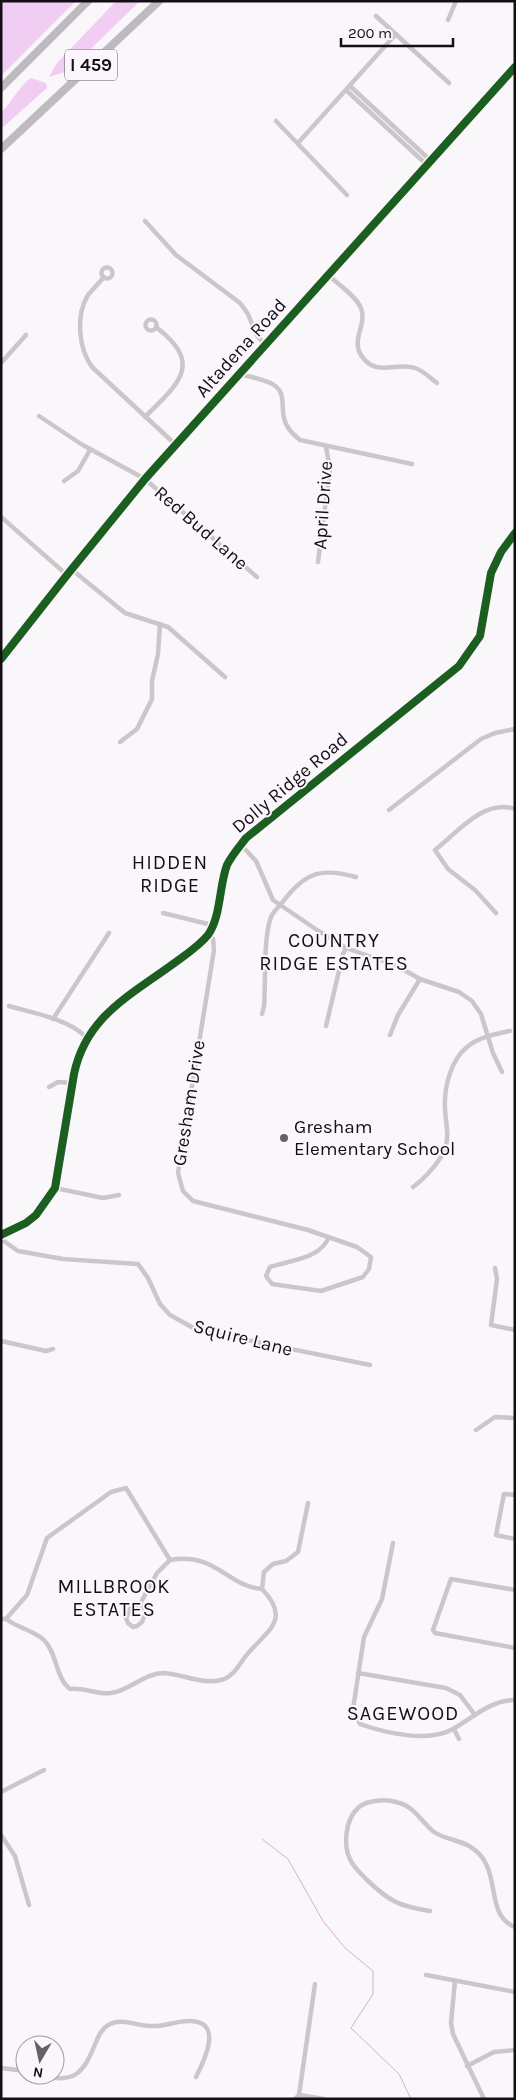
<svg xmlns="http://www.w3.org/2000/svg" width="516" height="2100" font-family="Karla,sans-serif">
	<style>
		.forest { fill: #f1cdf3 }
		.lines { fill: none; stroke-linecap: round; stroke-linejoin: round }
		.stream { stroke: #d8acdb; stroke-width: 1 }
		.street { stroke: #cac6ca; stroke-width: 4.5 }
		.secondary { stroke: #c0bcc0; stroke-width: 5.5 }
		.highway { stroke: #bebabf; stroke-width: 8 }
		.cycleway-casing { stroke: #fbf6fc; stroke-width: 11 }
		.cycleway { stroke: #1b5e20; stroke-width: 8 }
		.poi-dot { fill: #666067; stroke: #fbf6fc; stroke-width: 2 }
		.labels { text-anchor: middle; dominant-baseline: central; stroke-width: 4; stroke-linejoin: round; paint-order: stroke }
		.shield { fill: #fbf6fc; stroke: #5b545c; stroke-width: 1 }
		.shield-label { font-size: 18px; font-weight: bold; fill: #160e17 }
		.street-label { font-size: 19px; fill: #160e17; stroke: #fbf6fc }
		.poi-label { font-size: 19px; fill: #160e17; stroke: #fbf6fc; text-anchor: start }
		.neighbourhood-label { font-size: 20px; letter-spacing: 1px; fill: #160e17; stroke: #fbf6fc }
	</style>
	<rect width="100%" height="100%" fill="#faf7fb"/>
	<g class="forest">
		<path d="M1 1H76L1 76Z"/>
		<path d="M116 1H140L68 71 49 77 57 63Z"/>
		<path d="M31 78 46 83 47 88 1 129V113C9 105 23 82 31 78Z"/>
	</g>
	<g class="lines">
		<path class="stream" d="M262 1839 288 1859 323 1921 345 1948 373 1971V1994L351 2028 399 2074 411 2099"/>
		<g class="street">
			<path d="M376 16 449 83"/>
			<path d="M448 20 456 1"/>
			<path d="M350 86 430 160"/>
			<path d="M346 90 426 164"/>
			<path d="M276 121 347 195"/>
			<path d="M298 143 396 34"/>
			<path d="M145 221 176 255 240 303 248 314 256 334 265 345"/>
			<circle cx="107" cy="273" r="5.5"/>
			<path d="M328 275C338 284 356 296 361 308 368 326 348 341 364 359 378 376 398 362 415 368 424 371 430 378 437 383"/>
			<path d="M104 277C99 283 93 289 88 295 75 316 79 349 92 367L176 445"/>
			<circle cx="151" cy="325" r="5.5"/>
			<path d="M1 363 26 335"/>
			<path d="M239 374C250 377 265 379 274 385 286 393 281 406 284 418 286 428 293 434 300 440L412 464"/>
			<path d="M39 416 81 444 145 479 257 577"/>
			<path d="M145 417C179 383 204 364 156 327"/>
			<path d="M64 481 78 471 90 450"/>
			<path d="M1 517 67 575"/>
			<path d="M318 562 330 469 326 447"/>
			<path d="M71 569 125 613 168 627 225 677"/>
			<path d="M120 742 137 729 152 699V681L158 654 160 624"/>
			<path d="M389 810 481 739 495 733 515 729"/>
			<path d="M242 846 256 861 273 900 317 930 346 948 397 966 420 979 459 992 472 1001 481 1014 493 1053 502 1072"/>
			<path d="M163 913 212 925"/>
			<path d="M496 913 475 890 448 869 435 850C457 833 484 798 515 809"/>
			<path d="M209 933 213 939 214 950 178 1173 183 1191 193 1201 308 1230 357 1247 371 1257 369 1269 363 1277 321 1291 272 1284 266 1276 270 1267C291 1260 320 1259 329 1237"/>
			<path d="M9 1006C34 1013 68 1019 86 1037"/>
			<path d="M262 1014 264 1006C266 982 263 939 271 917 274 910 281 905 285 899 307 871 323 868 356 877"/>
			<path d="M53 1019 109 933"/>
			<path d="M326 1026 343 954 346 948"/>
			<path d="M390 1035 398 1015 420 979"/>
			<path d="M49 1087 58 1082 72 1083"/>
			<path d="M413 1187C424 1179 440 1162 445 1149 450 1135 445 1121 445 1107 444 1087 451 1060 467 1047 478 1037 496 1034 510 1031"/>
			<path d="M55 1188 103 1198 119 1195"/>
			<path d="M1 1235 26 1223 36 1215 55 1188 74 1074C86 1017 129 996 173 964 185 955 198 947 208 935 221 917 219 886 227 865 232 855 240 846 246 838L459 666 480 636 491 573 501 552 515 533"/>
			<path d="M1 1239 18 1251 63 1259 138 1264 148 1278 160 1304 170 1315 197 1330 370 1365"/>
			<path d="M495 1268 497 1279 491 1325 515 1330"/>
			<path d="M1 1341 46 1351 53 1349"/>
			<path d="M476 1430 495 1417 515 1418"/>
			<path d="M515 1495 504 1494 496 1535 515 1539"/>
			<path d="M393 1543 382 1599 364 1637 353 1709 360 1724C385 1733 429 1743 453 1729 473 1718 490 1700 515 1700"/>
			<path d="M170 1560C217 1552 226 1586 262 1589"/>
			<path d="M515 1590 451 1579 433 1630 435 1633 515 1648"/>
			<path d="M140 1604 146 1612 142 1622 137 1626 133 1627 128 1623 126 1618 131 1607Z"/>
			<path d="M140 1604 157 1573 170 1560"/>
			<path d="M1 1619H6L27 1595 47 1538 111 1492 126 1488 170 1560"/>
			<path d="M6 1619C18 1628 33 1630 44 1640 57 1653 56 1679 70 1689 84 1687 97 1695 111 1693 131 1690 144 1673 164 1673 182 1674 203 1685 221 1680 236 1676 240 1661 250 1651 270 1629 290 1618 262 1589L264 1572 273 1564 286 1561 298 1552 308 1503"/>
			<path d="M358 1673 446 1688 460 1695 475 1715"/>
			<path d="M454 1729 459 1739"/>
			<path d="M1 1792 44 1770"/>
			<path d="M1 1835 15 1856 29 1905"/>
			<path d="M430 1911C399 1906 390 1902 367 1880 362 1875 356 1869 352 1863 342 1847 345 1819 359 1807 368 1800 386 1799 396 1802 415 1806 420 1821 434 1832 444 1839 459 1840 469 1846 505 1866 482 1914 515 1927"/>
			<path d="M426 1975 515 1992"/>
			<path d="M455 1981 451 2023 453 2034 484 2099"/>
			<path d="M467 2066 494 2052 515 2050"/>
			<path d="M1 2068 25 2071"/>
			<path d="M37 2075C74 2083 82 2077 96 2042 99 2035 102 2028 110 2024 123 2018 137 2026 151 2026 164 2027 176 2021 188 2021 225 2020 204 2061 196 2077"/>
			<path d="M299 2095 324 2099"/>
			<path d="M295 2099 299 2095 315 1984"/>
		</g>
		<path class="secondary" d="M1 659 67 575 145 479 515 67"/>
		<g class="highway">
			<path d="M1 88 88 1"/>
			<path d="M1 149 159 1"/>
		</g>
		<g class="cycleway-casing">
			<g id="cycleway">
				<path d="M1 659 67 575 145 479 515 67"/>
				<path d="M1 1235 26 1223 36 1215 55 1188 74 1074C86 1017 129 996 173 964 185 955 198 947 208 935 221 917 219 886 227 865 232 855 240 846 246 838L459 666 480 636 491 573 501 552 515 533"/>
			</g>
		</g>
		<use href="#cycleway" class="cycleway"/>
	</g>
	<circle class="poi-dot" cx="284" cy="1138" r="5"/>
	<g class="labels">
		<rect class="shield" x="65" y="49.5" width="52" height="31" rx="4"/>
		<g class="shield-label">
			<text x="91" y="65">I 459</text>
		</g>
		<g class="street-label">
			<text transform="translate(241 348) rotate(-48)">Altadena Road</text>
			<text transform="translate(323 505) rotate(-86)">April Drive</text>
			<text transform="translate(201 528) rotate(41)">Red Bud Lane</text>
			<text transform="translate(290 783) rotate(-40)">Dolly Ridge Road</text>
			<text transform="translate(189 1103) rotate(-81)">Gresham Drive</text>
			<text transform="translate(243 1338) rotate(14)">Squire Lane</text>
		</g>
		<g class="poi-label">
			<text x="294" y="1127">Gresham<tspan x="294" dy="22">Elementary School</tspan></text>
		</g>
		<g class="neighbourhood-label">
			<text x="170" y="862">HIDDEN<tspan x="170" dy="23">RIDGE</tspan></text>
			<text x="334" y="940">COUNTRY<tspan x="334" dy="23">RIDGE ESTATES</tspan></text>
			<text x="114" y="1586">MILLBROOK<tspan x="114" dy="23">ESTATES</tspan></text>
			<text x="403" y="1713">SAGEWOOD</text>
		</g>
	</g>
	<rect width="516" height="2100" fill="none" stroke="#160e17" stroke-width="5"/>
	<g transform="translate(40 2060) rotate(189)"><circle r="24" fill="#fbf6fc" stroke="#9f99a0"/>
	<path d="M0-4L9 19L0 12L-9 19Z" fill="#666067"/>
	<text y="-8" font-size="14" font-weight="bold" text-anchor="middle" fill="#160e17">N</text>
	</g>
	<path d="M341 38v8h112v-8" fill="none" stroke="#160e17" stroke-width="2.5"/>
	<text x="348" y="38" font-size="15" fill="#160e17" stroke="#fbf6fc" stroke-width="4" paint-order="stroke">200 m</text>
</svg>
